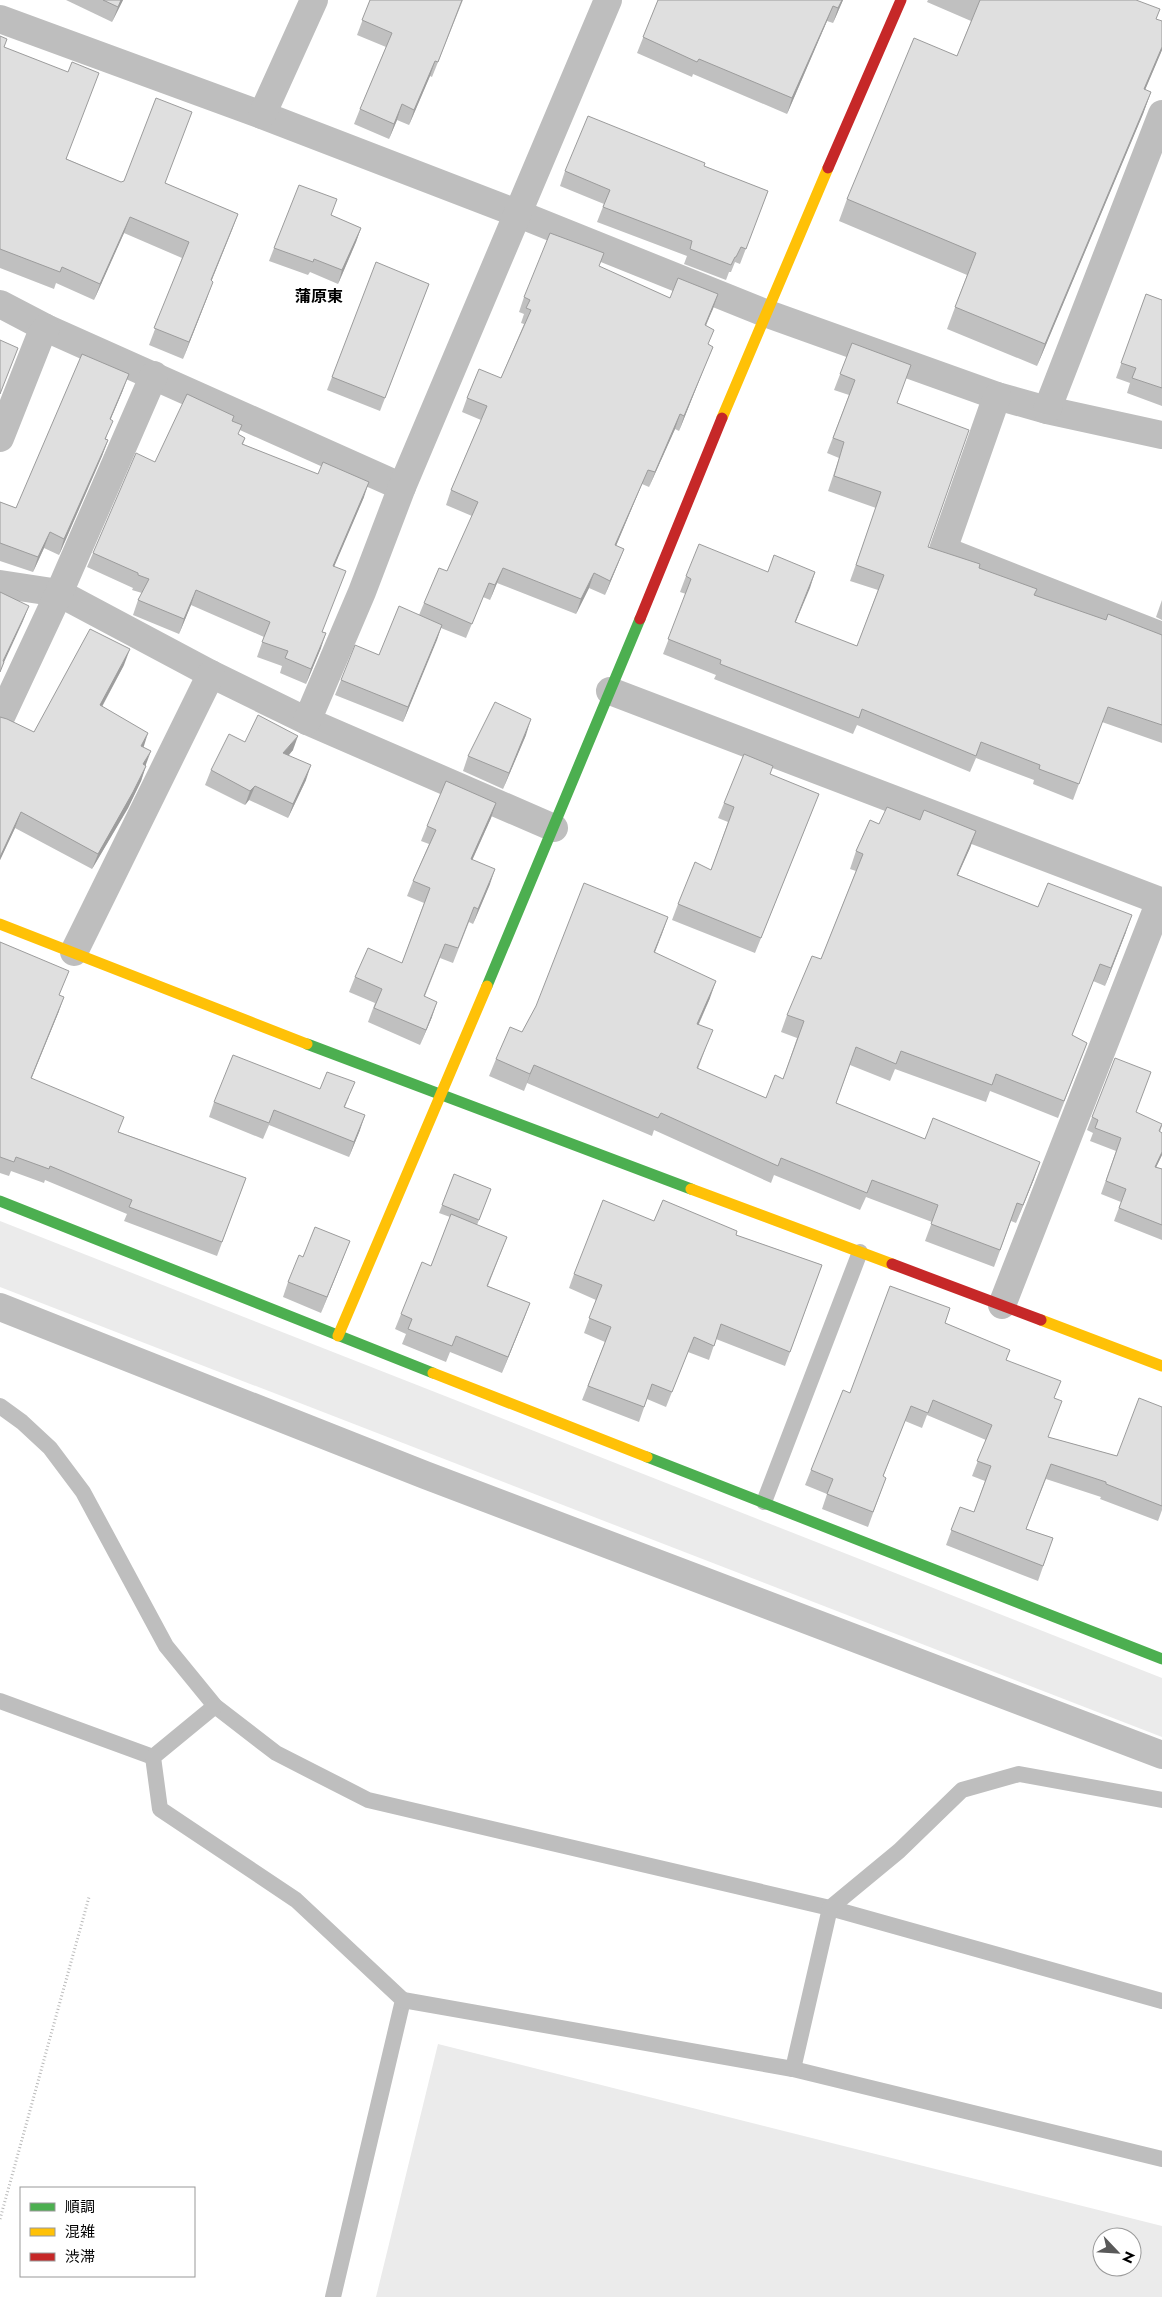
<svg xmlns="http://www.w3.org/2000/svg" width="1162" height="2297" font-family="Jost,'Noto Sans JP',sans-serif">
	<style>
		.green { fill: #ebebeb; fill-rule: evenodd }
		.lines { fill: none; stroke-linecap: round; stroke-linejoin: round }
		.path { stroke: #b9b9b9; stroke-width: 3; stroke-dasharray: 1 2.5; stroke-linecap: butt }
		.lane { stroke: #bebebe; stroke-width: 16 }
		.street { stroke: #bebebe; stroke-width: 28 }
		.fast { stroke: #4caf50; stroke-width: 11 }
		.slow { stroke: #ffc107; stroke-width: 11 }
		.jam { stroke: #c62828; stroke-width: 11 }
		.wall { fill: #c0c0c0 }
		.shaded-wall { fill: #9c9c9c }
		.building { fill: #dfdfdf; stroke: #9c9c9c }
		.labels { text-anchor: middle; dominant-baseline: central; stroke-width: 5; stroke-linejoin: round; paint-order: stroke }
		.quarter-label { font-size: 16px; font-weight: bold; fill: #000; stroke: #fff }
	</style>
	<rect width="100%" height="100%" fill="#fff"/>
	<g class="green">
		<path d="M0 1221 1162 1678V1737L0 1287Z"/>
		<path d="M438 2044 1162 2226V2297H376ZM1102 2237H1132V2267H1102Z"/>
	</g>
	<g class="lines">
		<path class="path" d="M0 2219 89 1897"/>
		<g class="lane">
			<path d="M0 1406 22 1422 50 1448 83 1492 166 1646 215 1706 276 1753 368 1800 830 1908 1162 2001"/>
			<path d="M764 1502 860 1252"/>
			<path d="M0 1701 153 1757"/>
			<path d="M215 1706 153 1757 160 1809 296 1900 403 2000 333 2297"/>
			<path d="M403 2000 793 2069 1162 2159"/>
			<path d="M793 2069 830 1908 899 1851 962 1790 1019 1774 1162 1800"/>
		</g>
		<g class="street">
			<path d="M0 19 262 115 519 214 765 313 997 396 1047 410 1162 435"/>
			<path d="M262 115 314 0"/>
			<path d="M0 304 46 328 402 487"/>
			<path d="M997 396 943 550 1162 636"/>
			<path d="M1047 410 1162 114"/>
			<path d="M0 438 40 337 46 328"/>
			<path d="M0 584 59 593 211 674 307 721 554 828"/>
			<path d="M610 691 1160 901 1002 1305"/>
			<path d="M0 719 59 593 154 375"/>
			<path d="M307 721 362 592 402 487 608 0"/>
			<path d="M74 952 211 674"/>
			<path d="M0 1307 425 1475 1162 1755"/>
		</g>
		<g class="fast">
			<path d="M487 986 640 619"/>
			<path d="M307 1044 691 1189"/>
			<path d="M0 1201 433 1373"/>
			<path d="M647 1457 1162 1659"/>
		</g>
		<g class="slow">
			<path d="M722 418 828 168"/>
			<path d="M0 924 307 1044"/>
			<path d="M691 1189 892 1264"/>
			<path d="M1041 1320 1162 1366"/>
			<path d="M338 1336 487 986"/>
			<path d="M433 1373 647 1457"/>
		</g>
		<g class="jam">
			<path d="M828 168 901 0"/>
			<path d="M640 619 722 418"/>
			<path d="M892 1264 1041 1320"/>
		</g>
	</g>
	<g class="wall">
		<path d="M66 0H123L112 22Z"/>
		<path d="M370 0H463L432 77 430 76 409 125 397 120 389 139 354 124 360 109 386 47 357 35Z"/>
		<path d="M658 0H843L833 23 827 21 787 114 693 74 692 77 637 53Z"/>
		<path d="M928 0H1136L1156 19 1162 50 1145 90 1151 92 1143 114 1037 366 947 329 967 275 839 221 847 199 957 56 971 21 927 2Z"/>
		<path d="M0 36 4 47 67 159 121 182 165 183 238 214 211 281 207 298 183 359 149 345 182 258 124 233 94 300 56 283 54 289 0 268Z"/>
		<path d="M704 166 768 191 740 264 735 262 731 272H729L726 280 684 264 687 256 597 222 604 204 560 186 565 171Z"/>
		<path d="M331 215 361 228 356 242 338 284 310 272 308 275 269 261 274 248Z"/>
		<path d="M599 267 670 298 718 294 706 326 708 344 713 347 707 361 679 431 675 429 649 487 642 484 616 546 624 549 605 595 589 588 576 614 497 583 490 600 483 597 466 638 441 628 403 722 335 695 341 680 379 655 419 615 424 603 447 571 472 516 446 505 451 490 481 420 462 412 467 398 501 378 524 324 521 323 524 314 519 312 524 297Z"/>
		<path d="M429 284 380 411 327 390 332 377Z"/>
		<path d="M1146 294 1162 300V406L1127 393 1130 383 1116 378Z"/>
		<path d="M852 343 897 403 928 547 979 568 1034 595 1106 620 1162 635V743L1102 722 1073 800 1033 784 1034 780 976 758 970 772 857 725 853 734 714 679 716 675 663 654 686 594 680 592 686 576 768 572H815L795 623 857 646 878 590 850 581 876 508 828 491 839 458 827 453 849 395 834 390Z"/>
		<path d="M123 390 110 420 106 439 108 440 102 456 59 555 44 548 33 572 0 561V502L16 508Z"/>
		<path d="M234 416 233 421 238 434 245 438 243 444 364 497 334 566 322 632 321 648 306 684 280 673 282 666 257 657 264 637 191 605 179 634 133 615 138 600 142 593 132 590 133 588 87 567 93 553 155 462Z"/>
		<path d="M1162 600V620L1156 617Z"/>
		<path d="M124 665 102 707 143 747 146 765 141 781 128 808 92 869 15 828 0 860V717L34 732Z"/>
		<path d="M526 735 503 789 463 771 468 756Z"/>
		<path d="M245 742 293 750 289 755 306 780 288 818 249 800 245 805 205 785 211 770Z"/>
		<path d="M770 774 813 809 755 953 672 920 678 904 711 870 728 822 718 818 724 803Z"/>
		<path d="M496 803 491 818 472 860 490 884 473 924 469 922 453 963 440 958 425 996 432 1017 420 1045 368 1022 375 1003 349 992 355 977 402 963 424 903 407 896 413 881 429 844 421 841 427 826Z"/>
		<path d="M920 820 976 831 970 848 958 875 1038 907 1126 932 1105 986 1093 981 1072 1035 1087 1043 1058 1118 990 1091 986 1102 895 1069 890 1081 850 1065 836 1103 925 1139 1034 1179 1016 1223 1011 1221 994 1267 925 1241 932 1222 866 1197 860 1210 774 1175 771 1183 654 1130 652 1136 527 1083 524 1091 489 1076 496 1059 522 1032 536 1006 668 917 654 953 710 998 699 1024 706 1047 698 1069 766 1098 783 1079 797 1038 781 1032 787 1015 821 959 856 871 850 869 856 851 879 824Z"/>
		<path d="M0 942 59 995V1011L31 1078 119 1132 246 1178 217 1256 124 1221 127 1214 45 1180 44 1183 11 1171 9 1176 0 1173Z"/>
		<path d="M320 1089 349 1097 345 1107 360 1130 349 1157 269 1125 263 1139 209 1117 214 1102Z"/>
		<path d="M1136 1112 1162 1126 1160 1132 1162 1133V1155L1156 1167 1162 1169V1240L1114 1221 1121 1202 1101 1194 1116 1151 1090 1141 1093 1133 1087 1130 1092 1117Z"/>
		<path d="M454 1174 491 1189 477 1225 507 1237 488 1286 530 1303 502 1373 450 1352 446 1362 402 1344 406 1334 395 1329 401 1314 431 1266 450 1217 439 1213Z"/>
		<path d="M654 1221 736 1235 822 1265 785 1366 716 1339 709 1360 688 1352 666 1407 647 1399 639 1422 582 1400 605 1342 584 1333 596 1300 569 1288 574 1274Z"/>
		<path d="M344 1256 321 1313 283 1297 288 1282 303 1257Z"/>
		<path d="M945 1323 1010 1350 1006 1360 1054 1398 1048 1437 1117 1456 1162 1407V1510L1158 1521 1100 1499 1101 1497 1046 1479 1026 1529 1053 1538 1038 1581 946 1545 960 1507 974 1512 985 1481 972 1476 986 1440 927 1415 922 1428 905 1421 883 1477 886 1478 868 1527 822 1509 827 1494 805 1485 811 1470 850 1393Z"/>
	</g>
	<g class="shaded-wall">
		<path d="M121 0H123L112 22 118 7Z"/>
		<path d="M842 0H843L833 23 838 8Z"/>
		<path d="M833 6 827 21 787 114 792 98Z"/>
		<path d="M1162 47V50L1136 111 1144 89Z"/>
		<path d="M435 61 430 76 409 125 414 110Z"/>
		<path d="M1151 92 1143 114 1037 366 1045 344Z"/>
		<path d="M402 104 397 120 389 139 394 124Z"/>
		<path d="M238 214 232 230 205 297 211 280Z"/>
		<path d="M130 217 124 233 94 300 100 284Z"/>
		<path d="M361 228 356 242 338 284 342 270Z"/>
		<path d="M213 282 207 298 183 359 189 342Z"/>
		<path d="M718 294 713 309 699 340 705 325Z"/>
		<path d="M713 347 707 361 679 431 684 416Z"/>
		<path d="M129 374 123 390 104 435 110 419Z"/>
		<path d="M680 414 675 429 649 487 655 472Z"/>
		<path d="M108 440 102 456 59 555 64 539Z"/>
		<path d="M648 470 642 484 610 560 615 545Z"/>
		<path d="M369 482 364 497 328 581 333 566Z"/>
		<path d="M50 532 44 548 33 572 38 557Z"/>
		<path d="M624 549 618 564 605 595 610 581Z"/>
		<path d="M503 568 497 583 490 600 495 585Z"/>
		<path d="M815 572 810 588 789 638 795 622Z"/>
		<path d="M594 573 589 588 576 614 581 599Z"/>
		<path d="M196 590 191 605 179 634 184 619Z"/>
		<path d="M29 606 23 621 0 671 3 661Z"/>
		<path d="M442 625 437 640 403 722 408 707Z"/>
		<path d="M326 633 321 648 306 684 311 669Z"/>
		<path d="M130 649 124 665 94 721 100 705Z"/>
		<path d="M531 719 526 735 503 789 509 773Z"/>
		<path d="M148 733 143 749 141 746Z"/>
		<path d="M298 736 293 750 278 767 283 753Z"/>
		<path d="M151 751 145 767 143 764Z"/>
		<path d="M311 765 306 780 288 818 293 804Z"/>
		<path d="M146 766 141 781 128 808 92 869 98 854Z"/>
		<path d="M255 786 249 800 245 805 250 791Z"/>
		<path d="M496 803 491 818 466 874 471 859Z"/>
		<path d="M21 812 15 828 0 860V857Z"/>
		<path d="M976 831 970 848 950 892 957 875Z"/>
		<path d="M495 869 490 884 473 924 478 909Z"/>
		<path d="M1132 915 1126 932 1105 986 1111 968Z"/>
		<path d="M668 917 662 934 648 970 654 952Z"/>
		<path d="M716 981 710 998 691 1041 697 1024Z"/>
		<path d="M64 997 59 1011 26 1092 31 1078Z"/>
		<path d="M437 1002 432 1017 420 1045 426 1030Z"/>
		<path d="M534 1065 527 1083 524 1091 530 1074Z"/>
		<path d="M365 1115 360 1130 349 1157 354 1142Z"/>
		<path d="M1162 1152V1155L1150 1180 1155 1167Z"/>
		<path d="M1040 1162 1034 1179 1016 1223 1023 1205Z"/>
		<path d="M350 1241 344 1256 321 1313 327 1297Z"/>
		<path d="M530 1303 524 1319 502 1373 508 1357Z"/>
	</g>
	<g class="building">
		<path d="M103 0H121L118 7Z"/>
		<path d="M370 0H462L438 62 435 61 414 110 402 104 394 124 360 109 392 33 362 20Z"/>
		<path d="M658 0H842L838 8 833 6 792 98 699 59 697 62 643 37Z"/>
		<path d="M980 0H1136L1160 9 1156 19 1162 21V47L1144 89 1151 92 1045 344 955 307 976 253 847 199 914 38 957 56Z"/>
		<path d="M0 36 7 39 4 47 68 72 72 62 99 73 66 159 121 182 124 181 156 98 192 112 165 183 238 214 211 280 213 282 189 342 154 328 189 242 130 217 100 284 62 267 60 272 0 249Z"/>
		<path d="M588 116 705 163 704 166 768 191 746 249 741 247 736 257H735L731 265 690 249 692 241 603 207 610 190 565 171Z"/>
		<path d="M299 185 337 199 331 215 361 228 342 270 314 259 313 262 274 248Z"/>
		<path d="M550 233 604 253 599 266 670 298 678 278 718 294 705 325 714 330 708 344 713 347 684 416 680 414 655 472 648 470 615 545 624 549 610 581 594 573 581 599 503 568 495 585 489 583 472 624 424 603 439 568 447 571 478 502 451 490 487 406 467 398 479 369 501 378 531 310 526 308 530 300 524 297Z"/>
		<path d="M376 262 429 284 385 398 332 377Z"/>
		<path d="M1146 294 1162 300V388L1132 378 1136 368 1121 363Z"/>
		<path d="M0 340 18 348 0 394Z"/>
		<path d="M852 343 911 365 897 403 969 430 928 547 980 564 979 568 1037 589 1034 595 1106 620 1108 614 1162 635V725L1108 707 1079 784 1039 769 1040 765 981 742 976 756 862 709 859 718 720 664 721 660 668 639 691 579 686 576 699 544 768 572 774 555 815 572 795 622 857 646 884 575 856 565 881 492 834 476 844 442 833 438 855 380 840 374Z"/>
		<path d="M82 354 129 374 110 419 113 421 105 439 108 440 64 539 50 532 38 557 0 543V502L16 508Z"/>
		<path d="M187 394 234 416 232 421 242 425 238 434 245 438 242 444 318 474 323 462 369 482 333 566 346 571 322 632 326 633 311 669 285 658 288 651 262 642 270 622 196 590 184 619 138 600 149 579 138 575V573L93 553 136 453 155 462Z"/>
		<path d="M0 592 29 606 3 661 4 662 0 672Z"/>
		<path d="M399 606 442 625 408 707 341 680 355 645 379 655Z"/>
		<path d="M90 629 130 649 100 705 148 733 141 746 151 751 143 764 146 766 133 792 98 854 21 812 0 857V717L7 719 34 732Z"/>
		<path d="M495 702 531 719 509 773 468 756Z"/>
		<path d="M258 715 298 736 283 753 311 765 293 804 255 786 250 791 211 770 229 734 245 742Z"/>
		<path d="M744 754 773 766 770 774 819 794 761 938 678 904 695 862 711 870 734 807 724 803Z"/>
		<path d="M446 781 496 803 471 859 495 869 478 909 474 907 458 948 445 944 424 996 437 1002 426 1030 374 1008 382 989 355 977 368 948 402 963 430 888 413 881 436 830 427 826Z"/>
		<path d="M887 807 920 820 924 810 976 831 957 875 1038 907 1048 883 1132 915 1111 968 1100 964 1072 1035 1087 1043 1064 1101 996 1074 992 1085 901 1051 896 1064 856 1047 836 1103 925 1139 933 1118 1040 1162 1023 1205 1017 1203 1000 1250 931 1224 938 1205 872 1180 867 1193 781 1158 778 1166 661 1113 658 1118 534 1065 530 1074 496 1059 510 1027 522 1032 536 1006 584 883 668 917 654 952 716 981 697 1024 713 1030 697 1068 766 1098 775 1075 783 1079 804 1021 787 1015 812 956 821 959 863 854 856 851 870 820 879 824Z"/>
		<path d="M0 942 69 971 59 995 64 997 31 1078 124 1117 118 1132 246 1178 222 1242 129 1207 132 1200 50 1166 49 1169 16 1157 14 1162 0 1157Z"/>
		<path d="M233 1055 320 1089 327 1072 355 1082 344 1107 365 1115 354 1142 274 1110 269 1123 214 1102Z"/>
		<path d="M1115 1058 1151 1072 1136 1112 1162 1124 1159 1131 1162 1133V1152L1155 1167 1162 1169V1225L1119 1208 1126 1189 1106 1181 1121 1138 1095 1128 1098 1120 1092 1117Z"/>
		<path d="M454 1174 491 1189 479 1220 442 1205Z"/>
		<path d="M603 1200 654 1221 663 1200 737 1231 736 1235 822 1265 790 1352 721 1324 714 1346 694 1337 672 1392 652 1384 644 1407 588 1386 611 1327 589 1318 602 1285 574 1274Z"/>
		<path d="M451 1214 507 1237 487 1286 530 1303 508 1357 456 1336 452 1346 408 1329 412 1319 401 1314 422 1262 431 1266Z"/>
		<path d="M315 1227 350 1241 327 1297 288 1282 299 1255 303 1257Z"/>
		<path d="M890 1286 950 1308 945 1323 1010 1350 1006 1360 1061 1381 1054 1398 1062 1401 1048 1437 1117 1456 1139 1398 1162 1407V1506L1106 1484V1482L1051 1464 1026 1529 1053 1538 1043 1566 951 1530 960 1507 974 1512 991 1466 977 1461 992 1425 933 1400 928 1413 911 1406 883 1476 886 1478 873 1512 827 1494 833 1479 811 1470 843 1390 850 1393Z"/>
	</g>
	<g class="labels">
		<g class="quarter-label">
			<text x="319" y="296">蒲原東</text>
		</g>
	</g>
	<rect x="20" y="2187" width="175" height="90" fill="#ffffff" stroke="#999999"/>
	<rect x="30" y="2203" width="25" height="8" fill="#4caf50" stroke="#999999"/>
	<text x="65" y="2212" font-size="15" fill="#000000">順調</text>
	<rect x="30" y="2228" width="25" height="8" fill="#ffc107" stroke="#999999"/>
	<text x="65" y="2237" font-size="15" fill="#000000">混雑</text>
	<rect x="30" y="2253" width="25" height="8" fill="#c62828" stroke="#999999"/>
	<text x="65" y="2262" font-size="15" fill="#000000">渋滞</text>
	<g transform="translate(1117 2252) rotate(115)"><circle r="24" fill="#ffffff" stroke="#999999"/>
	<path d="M0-4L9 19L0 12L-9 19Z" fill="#595959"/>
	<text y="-8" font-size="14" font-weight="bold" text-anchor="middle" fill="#000000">N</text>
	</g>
</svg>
